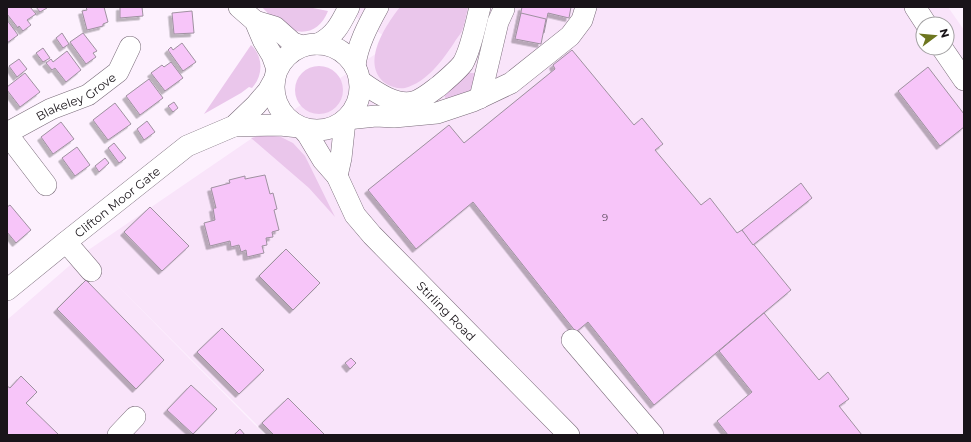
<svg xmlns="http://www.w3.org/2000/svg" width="971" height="442" font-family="Montserrat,sans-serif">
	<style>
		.built { fill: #f9e4fa; fill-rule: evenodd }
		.green { fill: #eac6eb }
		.building { fill: #f7c5f9; stroke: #9f91a0; filter: url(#shadow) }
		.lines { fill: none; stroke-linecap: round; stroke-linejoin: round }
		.minor-casing { stroke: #796b79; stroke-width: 22 }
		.minor { stroke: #fff; stroke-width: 21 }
		.labels { text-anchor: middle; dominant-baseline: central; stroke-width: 4; stroke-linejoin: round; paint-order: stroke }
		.number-label { font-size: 10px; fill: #504051 }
		.street-label { font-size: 12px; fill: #191419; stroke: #fff }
	</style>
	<defs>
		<filter id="shadow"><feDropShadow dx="-3.5" dy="3.5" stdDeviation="0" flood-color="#0004"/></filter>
	</defs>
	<rect width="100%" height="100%" fill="#fdf1fe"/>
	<path class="built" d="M341 7H948L964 30V435H267L112 280 265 435H7V320L84 253 393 42ZM923 24H947V48H923Z"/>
	<g class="green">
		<path d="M262 7H308L328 11C320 32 302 37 283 26 275 22 268 13 262 7Z"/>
		<path d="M400 7H468C466 15 465 23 462 31 460 35 456 39 454 43 442 61 427 82 405 88 398 89 391 87 385 83 360 63 386 25 400 7Z"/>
		<path d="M251 45C264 57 263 76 252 88L249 87 241 93 204 114Z"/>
		<circle cx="319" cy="90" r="24"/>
		<path d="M464 72 480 74 478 88 447 101 444 95Z"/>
		<path d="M265 135 281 137 293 143 305 156 335 217 309 188 251 138Z"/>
	</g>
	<g class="building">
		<path d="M7 7H30L36 14 27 20 31 25 23 31 19 26 18 28 7 14Z"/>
		<path d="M36 7H46L47 8 40 12Z"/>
		<path d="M86 7H104L108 22 103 24V26L87 30 82 11 87 10Z"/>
		<path d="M120 7H142L143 16 120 18Z"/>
		<path d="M522 7H571L569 18 548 13 544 33 518 27Z"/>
		<path d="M192 11 194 33 174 34 172 13Z"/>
		<path d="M521 13 546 19 541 44 515 39Z"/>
		<path d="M7 20 18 35 7 43Z"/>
		<path d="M62 33 69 44 63 48 56 38Z"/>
		<path d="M83 33 97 51 93 53 96 57 86 64 70 42Z"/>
		<path d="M182 43 196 62 183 71 168 50 171 47 173 50Z"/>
		<path d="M43 48 50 58 43 62 36 53Z"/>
		<path d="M572 50 634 125 642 118 663 144 655 150 701 205 710 198 737 233 742 230 791 290 654 405 588 322 576 332 473 202 416 249 368 190 449 125 464 143 555 69 553 65Z"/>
		<path d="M67 51 81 70 66 82 55 68 52 70 46 63 51 59 53 62Z"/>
		<path d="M19 59 27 69 17 77 9 66Z"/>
		<path d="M171 62 183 78 165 91 151 73 162 65 164 67Z"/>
		<path d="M928 67 964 114V127L940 146 898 91Z"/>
		<path d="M25 73 40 92 20 107 7 90V87Z"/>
		<path d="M149 79 163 98 140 115 126 96Z"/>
		<path d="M174 102 178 108 173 112 168 106Z"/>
		<path d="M115 103 131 124 108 140 93 120Z"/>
		<path d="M147 121 155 132 144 140 137 129Z"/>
		<path d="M61 122 74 139 53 154 41 137Z"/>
		<path d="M114 143 126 158 119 163 108 148Z"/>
		<path d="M77 147 90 165 75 176 62 158Z"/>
		<path d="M105 158 109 163 99 172 95 166Z"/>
		<path d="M265 175 270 194 273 193 277 209 274 210 279 230 272 232 273 237 266 238 267 245 262 246 264 253 247 257 246 250 241 252 239 245 231 247 230 241 210 246 204 223 215 220 213 208H216L211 188 230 183 229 180 245 176V179Z"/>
		<path d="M801 183 812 198 753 245 742 230Z"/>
		<path d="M10 205 31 230 16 243 7 232V207Z"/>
		<path d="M150 207 189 246 162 271 124 232Z"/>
		<path d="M286 249 320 283 293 310 259 276Z"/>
		<path d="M86 280 164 360 136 389 57 309Z"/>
		<path d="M764 313 819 380 828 372 849 399 839 406 862 435H728L717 421 752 392 719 351Z"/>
		<path d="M222 328 264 370 239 394 197 352Z"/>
		<path d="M351 358 356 363 350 369 345 363Z"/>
		<path d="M21 376 37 392 26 403 59 435H7V386L10 388Z"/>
		<path d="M191 385 217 409 193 434 167 410Z"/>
		<path d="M288 398 325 435H274L262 423Z"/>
		<path d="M240 429 245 435H234Z"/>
	</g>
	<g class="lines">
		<g class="minor-casing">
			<g id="minor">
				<path d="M239 7 255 21 263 40 272 55 277 69"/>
				<path d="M915 7 926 24"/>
				<path d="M255 21 275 27 293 43 302 46"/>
				<circle cx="317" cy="87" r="43"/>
				<path d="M318 44C335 36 341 23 349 7"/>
				<path d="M942 48 964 80"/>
				<path d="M355 66C357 46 368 25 378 7"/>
				<path d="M360 81C374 91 397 108 416 101 424 98 431 92 439 86 446 80 458 70 463 63 471 49 476 23 480 7"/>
				<path d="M480 98 498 22 504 9"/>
				<path d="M347 119 376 116 394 117 437 113 473 101 511 83 570 36 582 20 586 7"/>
				<path d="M234 126 280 125 299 127"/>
				<path id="s1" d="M302 128 308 135 323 160 337 176 355 215 372 235 569 435"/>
				<path id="s2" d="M7 133 51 109 88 95 118 72 130 47"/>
				<path d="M7 134 46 185"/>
				<path d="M337 176 341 158 345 121"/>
				<path d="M66 242 91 271"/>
				<path id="s3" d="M7 290 66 242 187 146 234 126 256 105 268 91 273 82"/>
				<path d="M572 340 653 435"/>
				<path d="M118 435 135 417"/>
			</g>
		</g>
		<use href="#minor" class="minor"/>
	</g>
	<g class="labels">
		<g class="number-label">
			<text x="605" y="217">9</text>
		</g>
		<g class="street-label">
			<text stroke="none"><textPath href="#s2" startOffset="78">Blakeley Grove</textPath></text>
			<text stroke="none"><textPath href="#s3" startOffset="141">Clifton Moor Gate</textPath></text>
			<text stroke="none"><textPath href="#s1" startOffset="235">Stirling Road</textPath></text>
		</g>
	</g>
	<rect width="971" height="442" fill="none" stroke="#191419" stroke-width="16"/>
	<g transform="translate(935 36) rotate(74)"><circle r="19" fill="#ffffff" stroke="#a3a1a3"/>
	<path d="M0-3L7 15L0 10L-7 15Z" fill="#6d761f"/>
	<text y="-6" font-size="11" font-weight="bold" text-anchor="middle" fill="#191419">N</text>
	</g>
</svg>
